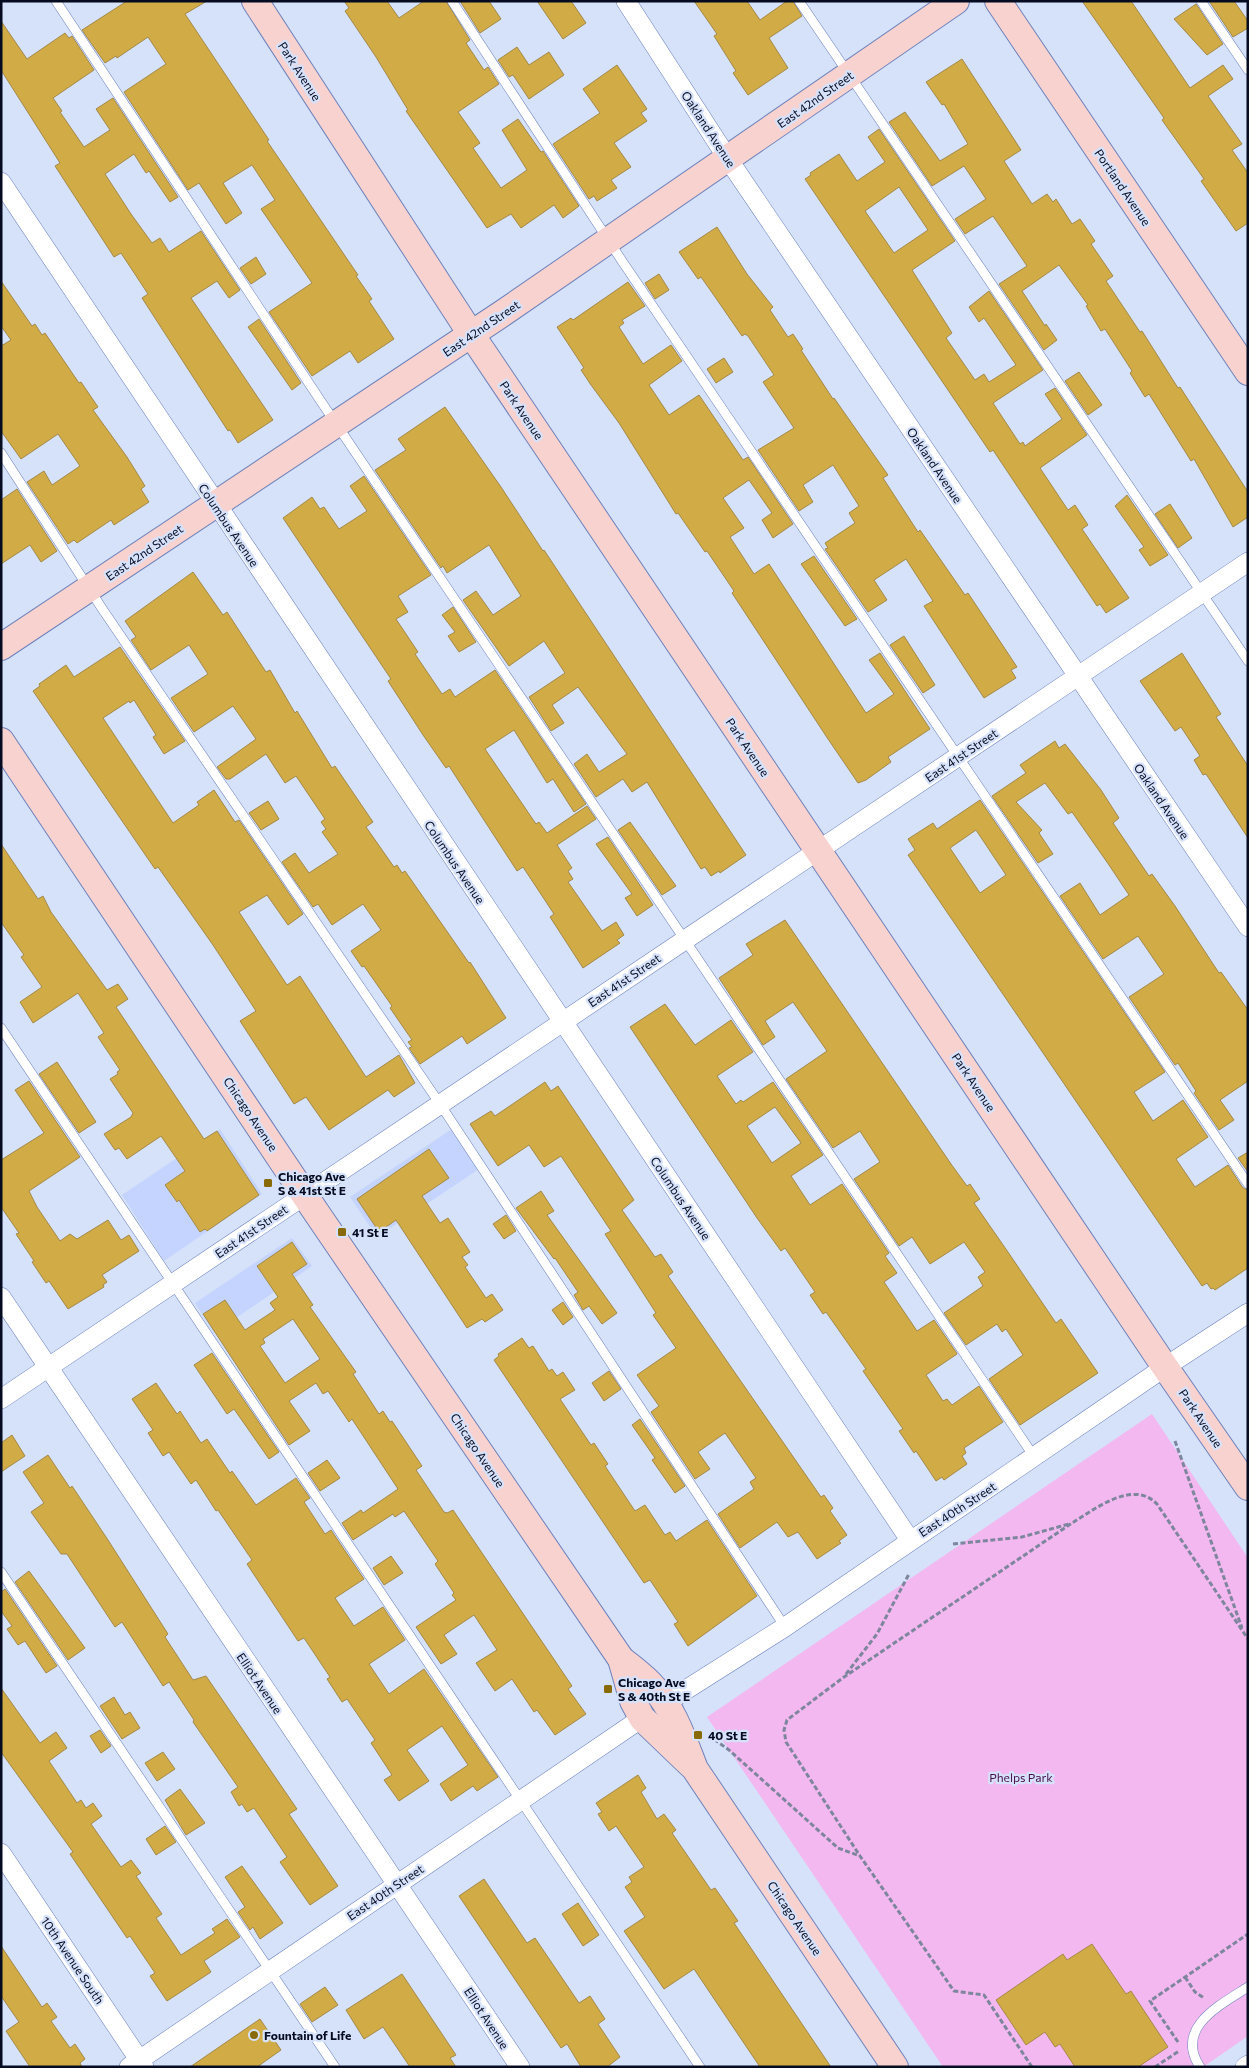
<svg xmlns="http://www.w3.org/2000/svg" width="1249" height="2068" font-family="Commissioner,sans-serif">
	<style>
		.built { fill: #c4d4fe }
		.green { fill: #f3b8f0 }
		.building { fill: #d1ab46; stroke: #a48947; fill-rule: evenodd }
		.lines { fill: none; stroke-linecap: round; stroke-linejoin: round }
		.lane-casing { stroke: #6d82bc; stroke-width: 10 }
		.street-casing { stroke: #6d82bc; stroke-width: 20 }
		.secondary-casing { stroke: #6d82bc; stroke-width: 28 }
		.path { stroke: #7d869d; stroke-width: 3; stroke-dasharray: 5 2.5; stroke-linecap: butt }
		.lane { stroke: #fff; stroke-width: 9 }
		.street { stroke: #fff; stroke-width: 19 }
		.secondary { stroke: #f8d2ce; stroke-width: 26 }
		.poi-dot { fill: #886a07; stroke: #d6e1fa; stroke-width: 2 }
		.labels { text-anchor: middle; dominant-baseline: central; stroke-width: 4.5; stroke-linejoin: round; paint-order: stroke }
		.street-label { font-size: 12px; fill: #050b20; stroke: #d6e1fa }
		.poi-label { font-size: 12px; font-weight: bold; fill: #050b20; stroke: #d6e1fa; text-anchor: start }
		.park-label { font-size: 12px; fill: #470e47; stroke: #d6e1fa }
	</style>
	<rect width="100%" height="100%" fill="#d6e1fa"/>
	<g class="built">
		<path d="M220 1129 262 1194 164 1261 122 1195Z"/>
		<path d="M452 1129 479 1169 377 1237 350 1197Z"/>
		<path d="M292 1238 312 1266 214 1333 195 1303Z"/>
	</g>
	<path class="green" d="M1152 1414 1248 1558V2036L1203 2067H943L707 1717Z"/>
	<g class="building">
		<path d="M127 1H207L185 14 269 140 267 141 358 275 356 276 372 299 369 301 394 339 358 363 350 351 312 376 269 312 312 283 261 209 275 200 252 165 223 183 242 213 226 224 199 183 188 190 124 92 166 64 148 37 117 58 116 56 105 63 82 30Z"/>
		<path d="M344 1H387L399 18 424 1H446L470 40 466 43 484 70 488 67 499 84 458 112 480 143 473 148 501 188 527 170 502 130 518 119 541 152 543 151 579 206 563 218 554 205 521 228 511 214 487 228 406 111 408 110 376 57 345 11 349 8Z"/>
		<path d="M460 1H489L501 19 480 33Z"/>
		<path d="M537 1H571L586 23 563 39Z"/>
		<path d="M694 1H747L760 20 787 1H793L802 16 769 38 788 68 748 95 733 73 736 71 714 36 717 34Z"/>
		<path d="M1082 1H1131L1190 88 1223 65 1233 79 1208 96 1242 144 1232 150 1248 173V223L1236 231 1201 181 1204 179 1162 120 1164 118Z"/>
		<path d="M1209 1H1234L1248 21V28L1233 37Z"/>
		<path d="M1196 4 1223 44 1207 55 1174 19Z"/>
		<path d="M1 21 27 59 65 33 69 38 72 36 94 70 53 98 62 111 60 112 84 147 110 130 96 109 113 98 178 197 170 202 149 171 146 173 134 154 105 174 131 214 152 243 160 238 169 252 201 231 240 290 229 298 217 281 191 298 273 420 238 443 230 430 228 431 142 298 148 294 121 253 114 257 55 166 60 163 1 70Z"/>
		<path d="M517 47 529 65 549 52 564 75 529 99 513 75 509 77 498 60Z"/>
		<path d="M962 59 1021 150 1004 161 1032 204 1047 194 1053 202 1056 199 1072 224 1080 219 1095 241 1091 244 1113 276 1106 281 1140 332 1142 331 1178 388 1180 387 1248 492V517L1233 527 1194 459 1191 461 1149 394 1145 397 1130 373 1132 371 1105 329 1101 331 1086 306 1088 305 1059 265 1022 291 1045 326 1046 324 1057 340 1044 350 999 284 1027 266 993 216 965 234 955 219 986 199 964 166 932 186 889 122 905 112 940 161 968 144 944 104 942 105 926 82Z"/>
		<path d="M617 65 647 109 641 113 647 121 614 143 631 167 611 180 617 188 597 201 594 196 589 199 553 144 600 113 583 89Z"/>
		<path d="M879 129 955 241 912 270 952 333 946 338 975 380 984 374 989 382 1016 365 984 318 979 322 969 307 989 291 1043 370 993 403 1020 444 1023 442 1025 446 1062 419 1045 394 1055 388 1087 435 1040 468 1068 510 1075 505 1088 525 1082 529 1129 598 1106 613 1100 604 1097 606 993 450 990 452 805 179 811 175 810 173 839 154 857 181 885 162 868 137ZM899 187 928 230 894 253 865 211Z"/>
		<path d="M717 227 747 274 773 307 770 310 788 337 793 334 803 349 801 350 833 399 834 398 888 475 883 478 918 532 920 530 965 595 968 593 1017 667 1011 670 1016 678 984 698 924 606 933 601 906 559 874 580 887 600 868 612 825 549 828 548 825 543 855 523 849 513 859 506 833 465 803 485 813 502 799 511 758 450 794 428 763 382 774 375 748 336 745 334 742 336 713 294 701 277 698 279 679 252Z"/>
		<path d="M256 257 266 274 251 284 240 268Z"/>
		<path d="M659 274 669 290 655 299 645 283Z"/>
		<path d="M1 281 32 326 35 324 42 335 45 333 79 383 81 382 98 407 93 410 127 457 145 486 141 489 149 502 114 525 111 520 77 543 74 540 68 544 27 482 44 471 52 485 80 466 58 434 21 459 1 431V346L11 340 1 326Z"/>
		<path d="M628 282 645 306 622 320 624 323 619 327 643 364 671 345 682 361 649 385 669 415 699 395 743 460 748 457 793 524 773 538 762 520 772 513 749 480 723 498 744 528 730 537 754 574 769 564 866 713 894 694 869 660 880 653 930 729 888 757 891 762 866 780 858 783 828 739 732 593 734 591 707 551 705 552 678 513 676 514 619 423 591 385 581 370 584 368 557 327 571 318 573 320Z"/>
		<path d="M259 319 301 383 292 390 248 327Z"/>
		<path d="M724 358 733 372 716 383 707 369Z"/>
		<path d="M1079 372 1102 405 1088 415 1065 381Z"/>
		<path d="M445 407 501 487 543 551 544 550 746 855 720 873 719 871 711 876 705 867 701 869 647 782 632 792 623 779 596 797 574 764 587 754 599 772 627 754 578 687 552 705 564 723 551 731 529 697 565 673 544 641 509 666 463 600 476 591 493 615 521 596 489 545 447 573 443 566 441 568 375 470 406 450 398 439Z"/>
		<path d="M364 476 431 575 398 596 408 612 396 619 418 652 415 654 442 694 450 689 455 697 495 670 586 804 574 812 553 779 547 783 514 730 485 749 536 824 539 822 547 833 587 806 596 819 557 845 572 868 568 871 573 879 568 882 602 931 616 922 624 935 617 940 620 943 583 968 550 917 554 914 523 867 517 871 449 766 446 768 423 735 388 681 391 679 283 518 312 497 320 509 324 507 339 529 367 511 350 486Z"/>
		<path d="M17 489 57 551 41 562 30 545 1 564V500Z"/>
		<path d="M1127 495 1168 555 1150 566 1139 550 1144 547 1115 506Z"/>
		<path d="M1170 504 1192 538 1178 548 1155 514Z"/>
		<path d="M814 556 857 619 845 626 801 564Z"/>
		<path d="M193 572 223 615 227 612 266 672 270 670 295 713 297 711 332 768 335 766 373 822 366 827 394 867 397 865 402 873 405 871 469 963 470 962 506 1018 467 1044 462 1036 420 1064 409 1048 412 1047 408 1042 412 1040 390 1008 392 1006 364 966 362 967 351 951 381 930 363 904 332 925 318 904 313 907 282 862 295 853 309 873 338 854 322 832 326 829 321 822 325 819 296 776 285 783 266 754 230 779H226L217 767 256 739 233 706 194 732 171 698 208 674 189 645 151 670 131 640 136 637 125 621Z"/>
		<path d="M453 607 476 642 459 652 448 636 455 632 442 615Z"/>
		<path d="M904 636 935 685 923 693 890 645Z"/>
		<path d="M120 647 185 741 164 754 153 737 156 735 134 700 130 703 129 701 103 718 173 823 199 805 197 802 214 790 235 822 239 820 303 914 288 925 267 895 239 912 287 985 300 976 366 1077 399 1055 415 1083 394 1097 388 1090 329 1130 306 1097 294 1104 240 1021 256 1011 213 945 158 867 155 869 33 691 40 686 39 684 66 665 74 677Z"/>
		<path d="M1182 653 1221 714 1216 717 1248 766V838L1206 774 1203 775 1194 760 1200 756 1181 727 1175 731 1140 681Z"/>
		<path d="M1055 741 1059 748 1065 744 1101 790 1119 818 1113 823 1149 876 1152 874 1175 906 1219 973 1221 972 1248 1010V1081L1220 1100 1234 1120 1219 1130 1194 1093 1196 1091 1178 1063 1175 1065 1129 997 1164 974 1138 936 1103 959 1060 896 1080 883 1100 915 1129 895 1109 865 1072 812 1068 814 1045 783 1016 802 1042 830 1039 833 1053 854 1038 863 992 796 1026 773 1020 765Z"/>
		<path d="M980 800 1165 1072 1134 1092 1153 1121 1183 1100 1208 1137 1176 1159 1195 1187 1228 1165 1243 1188 1248 1190V1268L1215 1290 1213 1288 1211 1289 1207 1283 1202 1286 908 855 915 850 908 839 933 823 937 829ZM976 830 1006 875 980 893 950 848Z"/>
		<path d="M268 801 279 819 261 830 249 813Z"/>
		<path d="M630 822 676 886 662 895 618 830Z"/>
		<path d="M608 837 653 905 637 916 625 898 632 894 596 844Z"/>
		<path d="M1 844 38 899 43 896 51 912 107 990 118 984 128 999 116 1007 204 1139 217 1131 259 1195 207 1231 205 1229 200 1232 179 1200 177 1202 165 1185 185 1171 161 1136 127 1159 119 1148 115 1150 104 1134 131 1117 133 1113 110 1079 118 1074 117 1072 120 1070 98 1037 104 1033 78 993 33 1023 20 1002 42 987 21 957 24 955 1 922Z"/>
		<path d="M785 920 951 1164 967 1186 970 1184 980 1199 974 1203 1010 1255 1056 1323 1061 1319 1098 1373 1020 1425 989 1379 1023 1355 1006 1329 1002 1332 997 1324 966 1345 944 1313 983 1286 978 1277 985 1272 964 1242 930 1264 912 1237 899 1246 854 1179 880 1162 860 1131 833 1148 786 1079 827 1051 793 1002 765 1021 775 1037 763 1045 719 978 753 955 746 944Z"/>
		<path d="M665 1004 695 1045 731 1020 753 1052 717 1076 736 1104 741 1100 743 1102 773 1082 823 1155 791 1176 810 1205 842 1184 889 1253 885 1256 897 1273 884 1282 917 1331 934 1320 956 1352 957 1354 926 1375 943 1401 947 1399 952 1405 979 1386 1003 1422 964 1448 966 1453 962 1456 967 1464 944 1480 942 1477 936 1481 916 1451 914 1453 899 1431 903 1429 863 1371 866 1369 826 1312 823 1314 810 1295 815 1292 785 1248 781 1251 757 1218 630 1027ZM775 1107 801 1143 772 1163 747 1126Z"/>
		<path d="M57 1062 96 1122 79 1133 39 1074Z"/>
		<path d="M29 1081 80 1157 29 1191 37 1207 60 1241 70 1234 77 1239 108 1220 121 1240 129 1235 139 1251 102 1275 107 1282 103 1285 104 1287 68 1309 49 1281 46 1283 32 1262 34 1261 16 1234 19 1233 1 1207V1160L44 1133 15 1090Z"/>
		<path d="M545 1082 551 1091 558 1086 634 1200 622 1210 655 1257 661 1254 673 1272 668 1276 821 1497 824 1495 833 1508 830 1511 847 1535 839 1541 841 1543 817 1559 798 1532 788 1537 777 1522 740 1548 718 1514 754 1489 750 1482 756 1478 725 1433 698 1452 710 1469 695 1479 651 1412 659 1406 637 1375 676 1348 653 1315 656 1313 605 1234 611 1231 561 1156 544 1167 529 1145 498 1166 470 1124 491 1111 495 1116Z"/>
		<path d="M429 1149 449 1178 422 1196 440 1223 448 1218 470 1252 462 1257 468 1265 465 1267 486 1298 492 1294 503 1310 485 1322 482 1319 467 1328 396 1220 379 1232 357 1199Z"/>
		<path d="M1248 1152V1172L1238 1158Z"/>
		<path d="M541 1191 554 1211 547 1215 617 1313 602 1324 589 1306 583 1310 574 1295 578 1292 555 1258 554 1259 516 1208Z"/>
		<path d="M506 1215 516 1231 504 1239 493 1224Z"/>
		<path d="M292 1242 307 1264 292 1274 313 1305 310 1307 356 1372 353 1374 379 1414 383 1411 390 1422 392 1421 422 1466 416 1470 444 1512 447 1513 453 1510 572 1686 568 1689 586 1714 555 1735 537 1710 534 1712 512 1679 495 1691 476 1663 497 1650 474 1615 444 1635 457 1654 441 1664 416 1627 456 1600 452 1595 454 1593 435 1564 438 1561 404 1511 395 1517 393 1514 353 1540 342 1523 361 1510 363 1513 398 1489 352 1419 349 1422 328 1391 323 1394 316 1383 289 1401 310 1431 289 1445 203 1314 225 1300 245 1330 275 1310 270 1303 278 1297 257 1266ZM293 1319 320 1359 285 1383 260 1346 265 1343 263 1339Z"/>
		<path d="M563 1302 573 1317 563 1325 552 1310Z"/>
		<path d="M522 1338 529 1348 533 1346 549 1371 552 1369 557 1376 563 1372 575 1390 560 1399 591 1445 594 1443 608 1464 605 1466 635 1511 645 1505 665 1535 670 1532 676 1541 707 1520 757 1596 688 1646 674 1624 678 1622 650 1580 644 1583 494 1360 499 1356 498 1354Z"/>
		<path d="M212 1353 279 1452 269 1459 234 1409 227 1414 194 1365Z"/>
		<path d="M609 1371 621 1389 604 1401 592 1383Z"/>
		<path d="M156 1383 177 1414 180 1411 201 1443 207 1439 230 1473 232 1471 256 1505 296 1478 310 1498 304 1502 325 1534 331 1530 364 1579 335 1598 354 1626 383 1607 405 1640 369 1664 389 1694 424 1669 498 1777 477 1791 473 1786 451 1801 440 1784 468 1765 442 1726 407 1750 429 1781 399 1801 384 1780 392 1775 371 1743 375 1740 347 1699 342 1702 327 1679 330 1677 304 1638 298 1641 247 1564 252 1560 218 1510 216 1511 196 1480 191 1484 169 1452 163 1456 148 1433 153 1430 132 1399Z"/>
		<path d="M640 1419 685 1486 675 1493 652 1460 655 1458 632 1425Z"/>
		<path d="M12 1435 25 1456 1 1472V1443Z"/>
		<path d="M48 1455 70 1488 72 1486 108 1540 168 1634 165 1637 193 1680 206 1676 297 1809 289 1814 338 1886 310 1905 280 1862 287 1857 254 1808 247 1812 242 1804 239 1806 231 1792 238 1787 193 1722 194 1720 169 1682 163 1686 122 1622 115 1627 67 1554H61L31 1512 44 1503 23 1472Z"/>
		<path d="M327 1460 340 1478 320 1491 308 1473Z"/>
		<path d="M391 1556 403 1573 384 1585 373 1568Z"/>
		<path d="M29 1571 85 1648 68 1660 15 1582Z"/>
		<path d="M5 1589 57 1666 46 1673 25 1641 18 1645 7 1629 12 1626 1 1611V1592Z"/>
		<path d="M1 1688 40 1743 56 1732 67 1748 49 1761 77 1803 81 1800 86 1808 93 1803 102 1816 91 1824 121 1867 131 1860 141 1873 136 1876 162 1914 156 1918 181 1955 215 1933 212 1929 227 1919 240 1937 204 1961 211 1972 167 2001 150 1976 155 1973 130 1936 127 1938 70 1854 73 1852 1 1752Z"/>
		<path d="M114 1697 125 1715 130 1712 140 1728 122 1739 100 1706Z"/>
		<path d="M100 1730 111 1746 101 1753 90 1736Z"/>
		<path d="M163 1752 175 1769 157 1781 145 1763Z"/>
		<path d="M638 1775 646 1788 641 1792 657 1819 664 1814 676 1830 672 1833 711 1890 715 1888 738 1921 734 1923 831 2067H760L694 1969 664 1989 624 1931 645 1917 625 1887 632 1882 629 1877 644 1867 616 1826 609 1831 598 1814 602 1812 596 1803Z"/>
		<path d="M180 1789 205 1823 186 1835 165 1800Z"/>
		<path d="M165 1826 176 1842 156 1855 146 1839Z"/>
		<path d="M242 1866 283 1923 260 1939 253 1927 250 1930 238 1912 245 1907 225 1877Z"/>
		<path d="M484 1879 527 1943 535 1938 579 2003 590 1996 605 2019 598 2024 620 2057 607 2067H581L567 2044 561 2048 459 1896Z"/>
		<path d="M578 1903 599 1935 583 1946 562 1914Z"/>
		<path d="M1092 1944 1126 1994 1131 1991 1168 2047 1138 2067H1075L1060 2044 1055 2047 1045 2032 1026 2045 996 2000 1063 1954 1067 1960Z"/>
		<path d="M1 1946 42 2007 47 2003 57 2017 51 2021 70 2048 75 2044 85 2059 80 2063 82 2067H30L6 2031 19 2022 1 1996Z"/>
		<path d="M402 1974 456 2055 450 2058 456 2067H410L383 2027 364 2039 346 2010Z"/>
		<path d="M325 1987 338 2005 312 2022 300 2004Z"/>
		<path d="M260 2019 281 2050 257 2067H190Z"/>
	</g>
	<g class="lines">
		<g class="lane-casing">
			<g id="lane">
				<path d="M56 1 320 400 1035 1458"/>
				<path d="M452 1 622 261 1248 1184"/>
				<path d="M799 1 1248 661"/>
				<path d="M1201 1 1248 70"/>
				<path d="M1 453 103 610 440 1104 785 1627"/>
				<path d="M1 1028 700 2067"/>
				<path d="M1 1572 335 2067"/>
				<path d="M1200 2067C1174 2028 1220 2005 1248 1987"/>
			</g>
		</g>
		<g class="street-casing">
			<g id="street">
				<path d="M626 1 728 159 1248 927"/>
				<path d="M1 182 910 1540"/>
				<path d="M1 1297 520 2067"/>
				<path d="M1 1399 1248 562"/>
				<path d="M665 1703 785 1627 1165 1367 1248 1313"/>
				<path d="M1 1853 144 2067"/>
				<path d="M129 2067 642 1718"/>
				<path d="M1245 2067 1248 2065"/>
			</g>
		</g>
		<g class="secondary-casing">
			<g id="secondary">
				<path d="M255 1 471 334 1165 1367 1248 1487"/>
				<path d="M998 1 1248 372"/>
				<path d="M1 647 503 313 956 1"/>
				<path d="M1 741 316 1212 621 1659C632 1668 645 1677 654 1688 674 1710 684 1741 695 1769L895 2067"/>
				<path d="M621 1659 633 1701 642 1718 691 1765"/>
			</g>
		</g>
		<g class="path">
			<path d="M1175 1441 1242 1628"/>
			<path d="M953 1544 1022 1537 1069 1524"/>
			<path d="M846 1674 877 1634 909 1574"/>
			<path d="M708 1735 729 1750 838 1848 860 1856"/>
			<path d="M1185 1977 1195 1992 1204 1998"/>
			<path d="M1178 2042 1150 2001 1248 1934"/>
			<path d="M1032 2067 984 1995 954 1991 860 1856 786 1742 784 1730 787 1720 844 1677 1072 1523C1095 1509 1133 1479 1157 1504L1248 1639"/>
			<path d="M1155 2067 1179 2051"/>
		</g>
		<use href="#lane" class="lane"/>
		<use href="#street" class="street"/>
		<use href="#secondary" class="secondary"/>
	</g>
	<g class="poi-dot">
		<rect x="263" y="1178" width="10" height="10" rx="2.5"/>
		<rect x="337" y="1227" width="10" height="10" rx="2.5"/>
		<rect x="603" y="1684" width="10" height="10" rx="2.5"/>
		<rect x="693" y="1730" width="10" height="10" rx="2.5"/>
		<circle cx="254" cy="2035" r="5"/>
	</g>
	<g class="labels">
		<g class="street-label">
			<text transform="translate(300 71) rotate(57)">Park Avenue</text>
			<text transform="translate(815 99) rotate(-35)">East 42nd Street</text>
			<text transform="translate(709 129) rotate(57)">Oakland Avenue</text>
			<text transform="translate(1123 187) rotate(56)">Portland Avenue</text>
			<text transform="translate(481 328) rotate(-34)">East 42nd Street</text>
			<text transform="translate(522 410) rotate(56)">Park Avenue</text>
			<text transform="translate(935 465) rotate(56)">Oakland Avenue</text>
			<text transform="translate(229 525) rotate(56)">Columbus Avenue</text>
			<text transform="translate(144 552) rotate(-34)">East 42nd Street</text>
			<text transform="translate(748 747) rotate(56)">Park Avenue</text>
			<text transform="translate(961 755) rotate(-34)">East 41st Street</text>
			<text transform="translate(1162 801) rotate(56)">Oakland Avenue</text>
			<text transform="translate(455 862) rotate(56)">Columbus Avenue</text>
			<text transform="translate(624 980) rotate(-34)">East 41st Street</text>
			<text transform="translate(974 1082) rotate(56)">Park Avenue</text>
			<text transform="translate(251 1114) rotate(56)">Chicago Avenue</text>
			<text transform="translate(681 1198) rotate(56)">Columbus Avenue</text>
			<text transform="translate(251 1231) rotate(-34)">East 41st Street</text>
			<text transform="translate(1201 1418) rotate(56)">Park Avenue</text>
			<text transform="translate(478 1450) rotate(56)">Chicago Avenue</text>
			<text transform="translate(957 1509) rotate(-33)">East 40th Street</text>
			<text transform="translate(260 1683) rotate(56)">Elliot Avenue</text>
			<text transform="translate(385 1892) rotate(-34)">East 40th Street</text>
			<text transform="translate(795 1918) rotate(56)">Chicago Avenue</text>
			<text transform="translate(73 1960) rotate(56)">10th Avenue South</text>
			<text transform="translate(487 2018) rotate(57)">Elliot Avenue</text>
		</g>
		<g class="poi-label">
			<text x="278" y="1176">Chicago Ave<tspan x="278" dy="14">S &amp; 41st St E</tspan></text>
			<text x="352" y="1232">41 St E</text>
			<text x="618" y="1682">Chicago Ave<tspan x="618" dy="14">S &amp; 40th St E</tspan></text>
			<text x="708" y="1735">40 St E</text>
			<text x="264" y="2035">Fountain of Life</text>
		</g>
		<g class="park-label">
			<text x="1021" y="1777">Phelps Park</text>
		</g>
	</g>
	<rect width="1249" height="2068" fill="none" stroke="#050b20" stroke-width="5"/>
</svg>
